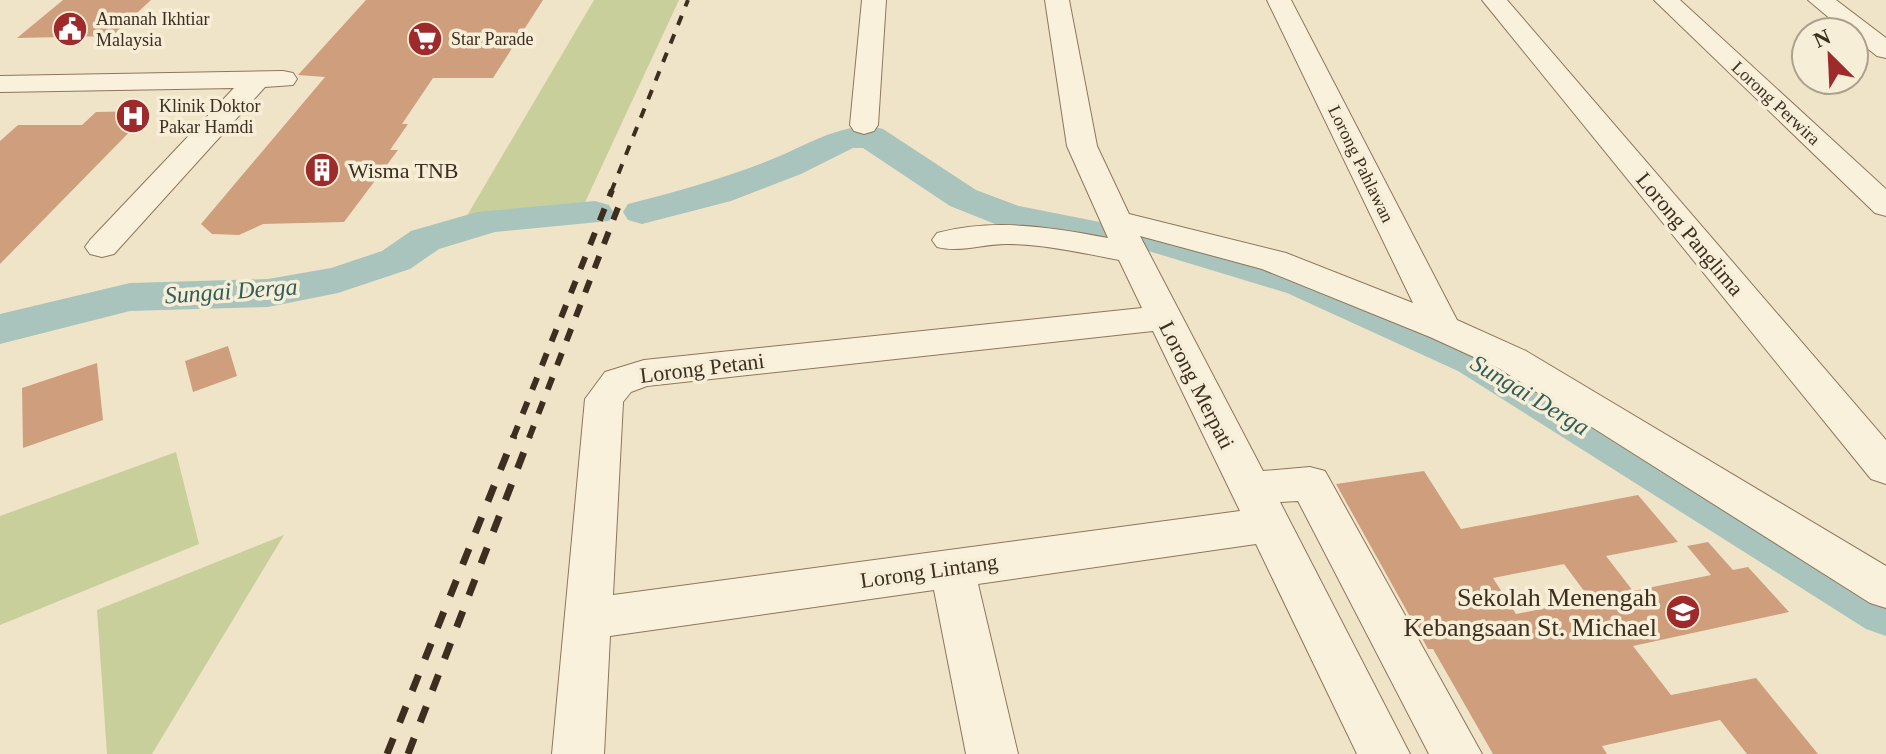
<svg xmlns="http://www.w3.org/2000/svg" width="1886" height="754" font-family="Georgia,serif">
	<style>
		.green { fill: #c9cf9b }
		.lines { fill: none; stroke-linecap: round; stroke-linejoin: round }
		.river { fill: #a9c4bc; fill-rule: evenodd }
		.building { fill: #cf9f7d; fill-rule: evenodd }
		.minor-casing { stroke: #8d765c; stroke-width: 2 }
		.minor { fill: #faf1dc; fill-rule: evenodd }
		.rail-far2 { stroke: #3d2e20; stroke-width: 4; stroke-dasharray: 10 10; stroke-linecap: butt }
		.rail-far1 { stroke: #3d2e20; stroke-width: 6; stroke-dasharray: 13 13; stroke-linecap: butt }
		.rail { stroke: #3d2e20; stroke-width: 7; stroke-dasharray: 17 17; stroke-linecap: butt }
		.labels { text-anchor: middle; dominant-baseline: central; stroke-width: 7; stroke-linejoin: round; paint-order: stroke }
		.far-poi-label { font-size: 18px; fill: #3d2e20; stroke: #f7eed8; text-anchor: start }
		.far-street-label { font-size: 18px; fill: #3d2e20; stroke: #f7eed8 }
		.poi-label { font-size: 22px; fill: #3d2e20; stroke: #f7eed8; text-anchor: start }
		.street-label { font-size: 22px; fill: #3d2e20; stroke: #f7eed8 }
		.water-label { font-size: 24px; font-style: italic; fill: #2f5d5a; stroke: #f7eed8 }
		.near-poi-label { font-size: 26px; fill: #3d2e20; stroke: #f7eed8; text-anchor: end }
	</style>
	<rect width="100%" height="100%" fill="#f0e4c8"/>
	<g class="green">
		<path d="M594 0H679L581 211 465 219Z"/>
		<path d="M176 452 199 544 0 625V516Z"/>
		<path d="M284 535 152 754H107L97 610Z"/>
	</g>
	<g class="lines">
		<g class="river">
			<path d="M870 126 883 129 976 190 1019 206 1110 224 1124 227 1128 234 1132 228 1146 225 1317 273 1490 349 1886 583V636L1866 629 1458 371 1287 293 1132 246 1128 239 1124 245 1110 248 995 224 950 206 863 148H853L801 174 731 201 642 224 628 220 623 212 628 204C675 192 720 179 765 162 803 148 828 128 870 126Z"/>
			<path d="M595 201 609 205 614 213 609 221 495 232 439 249 410 269 338 293 268 307 130 311 0 344V314L130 283 268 279 331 268 382 251 411 231 477 212Z"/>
		</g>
	</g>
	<g class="building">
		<path d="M63 0H151L112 36 17 38Z"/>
		<path d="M366 0H543L493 78H433L402 124H408L390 150H398L344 222 263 224 239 235 212 234 201 224 325 77 298 75Z"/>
		<path d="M150 111 0 264V141L18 125H82L96 112Z"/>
		<path d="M228 346 237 376 193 392 185 361Z"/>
		<path d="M97 363 103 420 23 448 22 388Z"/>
		<path d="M1424 471 1461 529 1638 495 1678 542 1606 556 1633 591 1711 575 1687 546 1708 542 1733 570 1748 567 1789 612 1633 646 1671 695 1756 678 1818 754H1747L1720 720 1602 746 1607 754H1493L1433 649H1428L1336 484ZM1564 564 1590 599 1516 614 1493 578Z"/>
	</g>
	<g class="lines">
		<g class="minor-casing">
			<g id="minor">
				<path d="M862 0H886L878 125 874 131 864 134 854 131 850 125Z"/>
				<path d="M1045 0H1069L1097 146 1129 214 1286 253 1413 303 1267 0H1291L1457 320 1526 351 1886 566V608L1870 603 1500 369 1430 337 1262 269 1140 236 1263 471 1310 467 1325 471 1482 754H1429L1298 501 1280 502 1410 754H1357L1256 544 978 584 1018 754H966L934 590 610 636 604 754H552L585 399 605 372 644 360 1142 308 1119 260C1082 253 1044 244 1006 244 983 244 960 253 937 247L932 240 937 233C995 218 1050 227 1108 238L1067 146ZM1153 331 1240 511 613 595 623 402 631 392 647 386Z"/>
				<path d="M1482 0H1507L1886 440V484L1871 479Z"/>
				<path d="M1654 0H1680L1886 189V216L1875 213Z"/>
				<path d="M1808 0H1836L1886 38V58L1877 56 1854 38V32H1846Z"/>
				<path d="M283 71 293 73 297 79 293 85 265 87 114 254 102 257 90 254 85 247 90 240 234 88 0 92V76Z"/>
			</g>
		</g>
		<use href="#minor" class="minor"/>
		<path class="rail-far2" d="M611 192 688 0"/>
		<g class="rail-far1">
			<path d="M513 438 612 190"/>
			<path d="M529 438 619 205"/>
		</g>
		<g class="rail">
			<path d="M387 754 514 436"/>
			<path d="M408 754 530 436"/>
		</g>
	</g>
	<defs>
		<g id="civic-disc" transform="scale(1.8)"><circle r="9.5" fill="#9e2a2b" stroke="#f7eed8"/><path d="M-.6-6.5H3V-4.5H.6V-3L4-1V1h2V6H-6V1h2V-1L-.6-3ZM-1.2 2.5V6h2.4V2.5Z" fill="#fff"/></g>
		<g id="supermarket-disc" transform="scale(1.8)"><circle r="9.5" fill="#9e2a2b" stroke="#f7eed8"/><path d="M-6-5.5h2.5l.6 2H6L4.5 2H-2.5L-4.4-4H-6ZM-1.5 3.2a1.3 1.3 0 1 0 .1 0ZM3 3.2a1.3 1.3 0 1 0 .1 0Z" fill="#fff"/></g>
		<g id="hospital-disc" transform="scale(1.8)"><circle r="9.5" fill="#9e2a2b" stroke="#f7eed8"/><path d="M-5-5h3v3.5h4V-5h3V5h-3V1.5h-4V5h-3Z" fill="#fff"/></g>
		<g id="building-disc" transform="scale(1.8)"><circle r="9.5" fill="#9e2a2b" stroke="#f7eed8"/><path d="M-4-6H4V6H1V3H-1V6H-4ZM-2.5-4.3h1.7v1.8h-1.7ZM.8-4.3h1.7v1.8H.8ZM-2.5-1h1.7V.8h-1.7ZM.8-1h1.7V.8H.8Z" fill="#fff"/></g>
		<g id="school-disc" transform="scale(1.8)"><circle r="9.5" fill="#9e2a2b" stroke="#f7eed8"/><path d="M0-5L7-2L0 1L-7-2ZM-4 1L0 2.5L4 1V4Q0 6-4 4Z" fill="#fff"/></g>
	</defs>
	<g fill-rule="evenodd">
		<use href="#civic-disc" x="70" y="29"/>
		<use href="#supermarket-disc" x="425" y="39"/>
		<use href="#hospital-disc" x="133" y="116"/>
		<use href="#building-disc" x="322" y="170"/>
		<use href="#school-disc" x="1683" y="612"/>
	</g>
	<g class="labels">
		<g class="far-poi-label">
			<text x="96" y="19">Amanah Ikhtiar<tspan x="96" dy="21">Malaysia</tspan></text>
			<text x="451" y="39">Star Parade</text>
			<text x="159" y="106">Klinik Doktor<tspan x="159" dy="21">Pakar Hamdi</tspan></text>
		</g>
		<g class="far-street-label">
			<text transform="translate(1776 103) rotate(43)">Lorong Perwira</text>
			<text transform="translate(1361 164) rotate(64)">Lorong Pahlawan</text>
		</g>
		<g class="poi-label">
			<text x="348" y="170">Wisma TNB</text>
		</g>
		<g class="street-label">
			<text transform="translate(1690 234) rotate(50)">Lorong Panglima</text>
			<text transform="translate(702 368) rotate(-7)">Lorong Petani</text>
			<text transform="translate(1197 385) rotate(63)">Lorong Merpati</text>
			<text transform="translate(929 571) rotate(-8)">Lorong Lintang</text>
		</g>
		<g class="water-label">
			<text transform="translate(231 291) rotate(-4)">Sungai Derga</text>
			<text transform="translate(1530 395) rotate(31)">Sungai Derga</text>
		</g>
		<g class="near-poi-label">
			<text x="1657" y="597">Sekolah Menengah<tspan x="1657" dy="30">Kebangsaan St. Michael</tspan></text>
		</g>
	</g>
	<g transform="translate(1830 56) rotate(336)"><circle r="38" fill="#f7eed8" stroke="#ada18e" stroke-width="2"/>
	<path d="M0-6L14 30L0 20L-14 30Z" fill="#9e2a2b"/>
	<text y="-12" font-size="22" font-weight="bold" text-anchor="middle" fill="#3d2e20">N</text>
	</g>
</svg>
